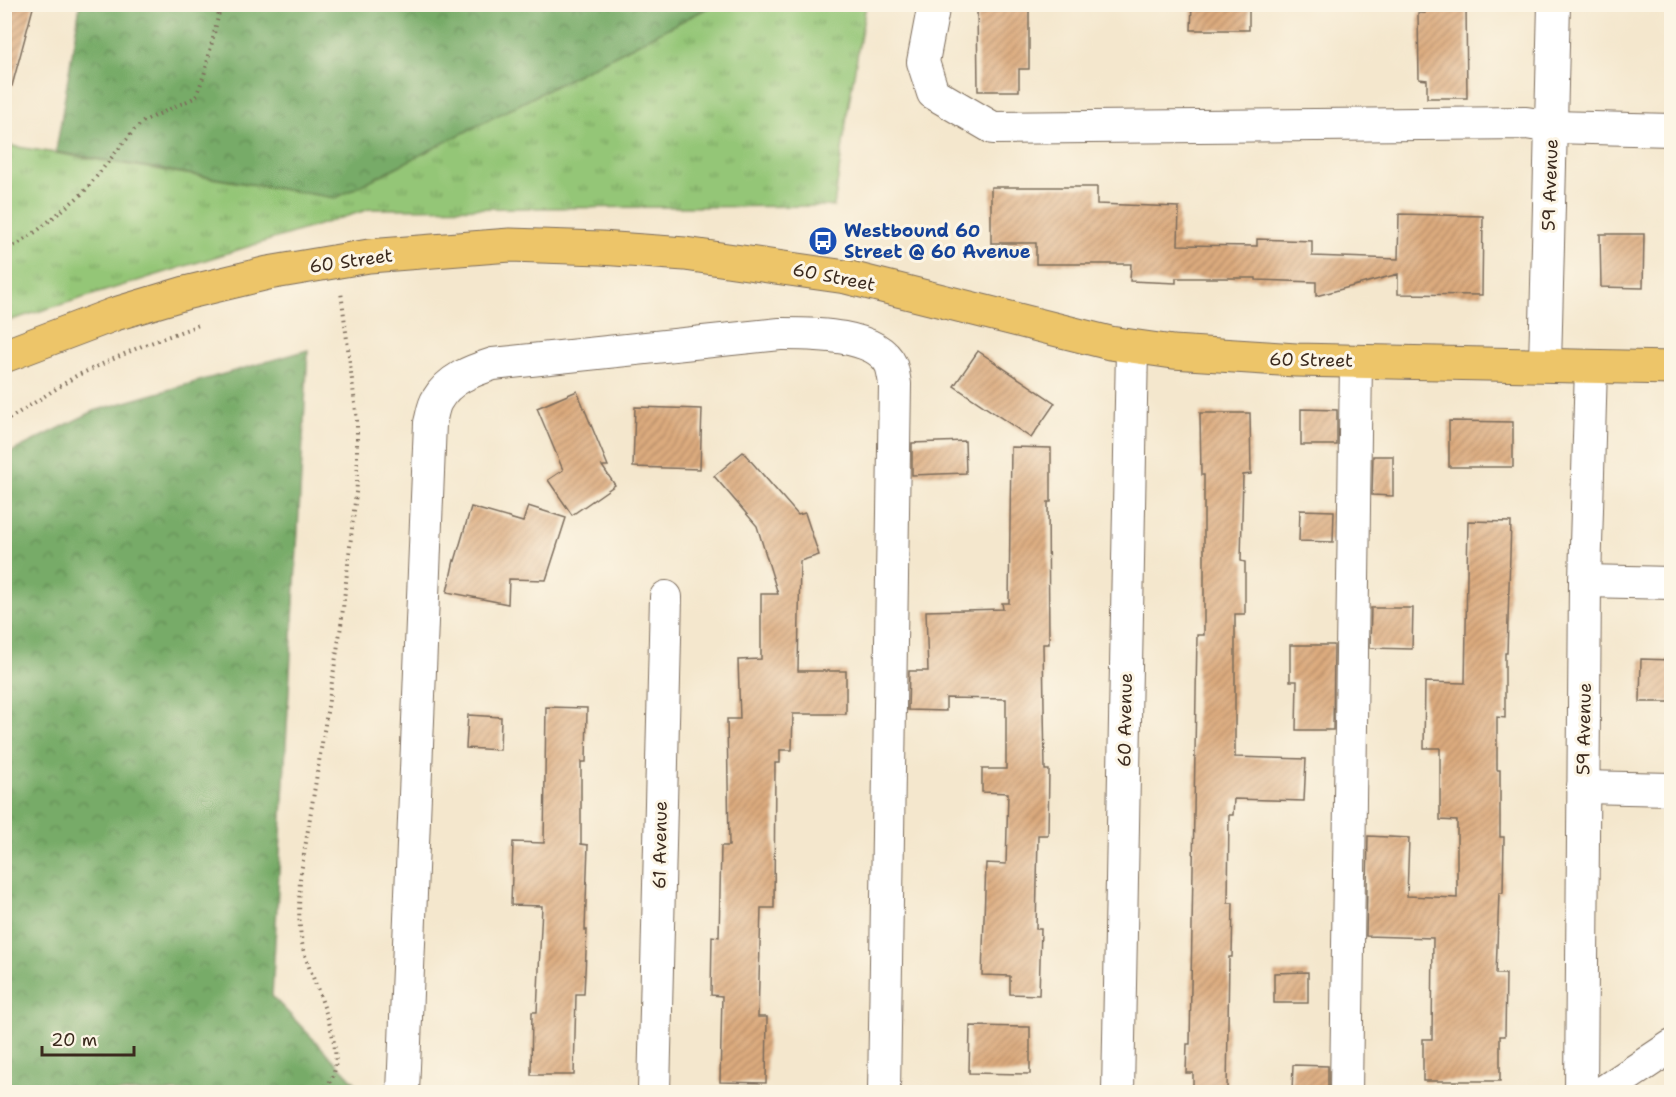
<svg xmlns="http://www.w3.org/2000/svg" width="1676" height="1097" font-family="'Shantell Sans',sans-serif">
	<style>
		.grass { fill: url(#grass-tufts); stroke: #68784a; stroke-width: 1.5 }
		.forest { fill: url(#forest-crowns); stroke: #596a43; stroke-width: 1.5 }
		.building { fill: url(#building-hatch) }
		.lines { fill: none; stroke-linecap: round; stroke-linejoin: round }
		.minor-casing { stroke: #7c6c5b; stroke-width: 34 }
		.major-casing { stroke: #7c6c5b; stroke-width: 35 }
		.path { stroke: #7c6c5b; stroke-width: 4; stroke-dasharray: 1.5 4.5; stroke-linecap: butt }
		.minor { stroke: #fff; stroke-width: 32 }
		.major { stroke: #edc569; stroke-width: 33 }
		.labels { text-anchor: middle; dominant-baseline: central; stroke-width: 6; stroke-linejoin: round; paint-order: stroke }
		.street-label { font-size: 18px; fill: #3b2a1e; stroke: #fcf5e5 }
		.transit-label { font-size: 18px; font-weight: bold; fill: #164399; stroke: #fcf5e5; text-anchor: start }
	</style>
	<defs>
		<pattern id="grass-tufts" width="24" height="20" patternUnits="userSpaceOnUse" patternTransform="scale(1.5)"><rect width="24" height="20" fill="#94c677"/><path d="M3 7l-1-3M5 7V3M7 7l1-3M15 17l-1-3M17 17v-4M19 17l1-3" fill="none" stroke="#7aa161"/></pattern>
		<pattern id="forest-crowns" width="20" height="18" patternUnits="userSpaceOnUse" patternTransform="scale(1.5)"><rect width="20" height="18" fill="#77ab68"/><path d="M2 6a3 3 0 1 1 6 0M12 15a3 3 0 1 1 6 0" fill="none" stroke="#638b55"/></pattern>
		<pattern id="building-hatch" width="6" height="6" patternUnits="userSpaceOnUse" patternTransform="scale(1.5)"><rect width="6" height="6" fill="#dcab7e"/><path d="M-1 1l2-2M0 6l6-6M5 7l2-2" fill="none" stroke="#b48b67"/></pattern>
	</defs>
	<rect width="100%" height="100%" fill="#fcf5e5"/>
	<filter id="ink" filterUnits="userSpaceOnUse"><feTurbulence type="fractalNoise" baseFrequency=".0167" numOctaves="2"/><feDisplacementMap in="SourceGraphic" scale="12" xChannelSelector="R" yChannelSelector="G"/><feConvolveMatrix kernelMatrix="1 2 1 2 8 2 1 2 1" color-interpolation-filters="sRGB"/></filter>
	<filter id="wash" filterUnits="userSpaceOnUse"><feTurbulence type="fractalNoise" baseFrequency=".008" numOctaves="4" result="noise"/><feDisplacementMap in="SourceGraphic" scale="24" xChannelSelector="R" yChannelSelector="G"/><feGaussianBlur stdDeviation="1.35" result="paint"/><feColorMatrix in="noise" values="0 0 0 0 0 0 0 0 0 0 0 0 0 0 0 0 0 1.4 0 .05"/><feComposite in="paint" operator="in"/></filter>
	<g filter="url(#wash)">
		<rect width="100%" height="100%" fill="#f4e7cd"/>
		<path class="grass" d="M713 5H866L848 109 834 206 370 209 5 322V145L336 198Z"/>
		<g class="forest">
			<path d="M80 5V4L713 5 336 198 56 152Z"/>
			<path d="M308 350 272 996 364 1092H5V455L94 411Z"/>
		</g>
		<g id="blocks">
			<g class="building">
				<path d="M4 4H34L12 86 4 85Z"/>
				<path d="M977 4H1029V69H1019V91H978Z"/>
				<path d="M1192 4H1249V30H1191Z"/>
				<path d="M1425 4H1466L1467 98H1427V80L1419 79 1418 13H1425Z"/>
				<path d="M991 187H1097V204L1179 207 1178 245 1257 246V239L1312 241V256L1398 259 1399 214 1483 216 1482 295 1398 294V274L1316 296V282L1256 280V278H1176V283L1130 281 1131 264H1036V243H991Z"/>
				<path d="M1600 234H1644L1643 288 1601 287Z"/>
				<path d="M978 351 1055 403 1031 438 954 386Z"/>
				<path d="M577 391 608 466H602L615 485 572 515 548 480 563 470 537 408Z"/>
				<path d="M635 407 702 409 700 469 633 467Z"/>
				<path d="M1301 409 1337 410V445H1301Z"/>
				<path d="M1200 413H1250L1251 474 1243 475 1241 561 1245 562V614H1235V757L1306 759 1304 801 1234 799 1233 815H1229L1228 903H1233L1232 957H1229L1227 1092H1193V1073H1186L1187 1044H1190L1197 635H1204V475H1201Z"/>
				<path d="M1449 421 1513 422V467H1449Z"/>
				<path d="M965 441 966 473 912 475V443Z"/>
				<path d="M1011 447 1051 448V502H1048L1049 644H1043L1045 770H1049L1048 835H1038L1036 929H1041L1039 995 1010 994V976L982 975 986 863 1006 864 1008 793 982 792V769H1006V699L946 698V711L908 710 909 671H928L926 611 1003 609 1002 603H1009Z"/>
				<path d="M743 452 798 515 805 513 819 555 800 561 798 671H846V714H793L792 750H780V763H775L774 908H761L758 1017H767L766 1083 720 1082 722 996 711 995 712 936 719 937 721 846H729L727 719H740L738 660 761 659V594H778L757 526 714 476Z"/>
				<path d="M1373 456H1393V496L1372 495Z"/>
				<path d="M528 506 566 518 546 580 509 579 508 604 447 592 454 560 455 561 471 507 523 522Z"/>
				<path d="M1300 510 1334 511 1333 542 1299 541Z"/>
				<path d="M1468 521 1511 522 1507 653H1505V718L1497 717V770H1500V837H1504L1503 893H1499L1496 974H1506L1505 1036H1500V1081H1423V1039H1432L1433 938 1366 936 1368 836 1409 838 1407 896 1457 898V821L1440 820V748H1424L1425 682 1465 683Z"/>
				<path d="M1371 608H1413L1412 649 1370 648Z"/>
				<path d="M1290 645H1334L1333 730H1296L1297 681H1290Z"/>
				<path d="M1641 659 1671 660V702H1640Z"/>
				<path d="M546 707 587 708 586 762H581V844L588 845 585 930H587L584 994H576L574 1075H531L532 1012H537L542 906 511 905 513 842 544 843Z"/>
				<path d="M468 715 501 717 500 750 466 748Z"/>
				<path d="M1308 972V1003H1274V973Z"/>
				<path d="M970 1026 1030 1027V1074L969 1073Z"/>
				<path d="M1293 1065 1328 1066V1092H1292Z"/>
			</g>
		</g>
	</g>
	<g filter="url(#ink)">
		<use href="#blocks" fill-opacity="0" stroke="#7c6c5b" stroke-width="1.5"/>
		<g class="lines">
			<g class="minor-casing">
				<g id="minor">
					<path d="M934 4 923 62 933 93 993 128 1526 123 1552 127 1672 130"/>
					<path d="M1545 365 1554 4"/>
					<path d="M1585 581 1672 583"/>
					<path d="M1583 787 1672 789"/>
					<path d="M403 1092 430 423C432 416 433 406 437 400 449 379 471 371 493 364L780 334C810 334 876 333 891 365 893 370 894 378 895 384L884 1092"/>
					<path d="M654 1092 666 597"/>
					<path d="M1118 1092 1132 348"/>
					<path d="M1346 1092 1356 361"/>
					<path d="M1581 1092 1585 581 1591 366"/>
					<path d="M1603 1092 1672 1046"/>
				</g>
			</g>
			<g class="major-casing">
				<path id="major" d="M4 356 115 314 185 293 268 273 369 256 510 245 601 248 685 254 846 277 1110 343 1173 352 1296 360 1672 368"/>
			</g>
			<g class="path">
				<path d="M4 253 37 231 83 193 134 130 144 121 196 97 205 72 221 4"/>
				<path d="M4 422 76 376 142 346 199 325"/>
				<path d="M308 1092C313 1091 321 1090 325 1087 356 1062 310 979 303 948 298 925 299 903 300 879L341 626 357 484V420L341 292"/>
			</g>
			<use href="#minor" class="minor"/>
			<use href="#major" class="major"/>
		</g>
	</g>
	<defs>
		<g id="bus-disc" transform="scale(1.5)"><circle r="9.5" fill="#1a4fb4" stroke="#fcf5e5"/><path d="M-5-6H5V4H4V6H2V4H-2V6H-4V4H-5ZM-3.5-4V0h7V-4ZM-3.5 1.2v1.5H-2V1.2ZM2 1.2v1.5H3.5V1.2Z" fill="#fff"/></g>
	</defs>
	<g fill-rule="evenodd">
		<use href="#bus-disc" x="823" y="241"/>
	</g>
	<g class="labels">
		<g class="street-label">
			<text transform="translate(1550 185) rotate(-88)">59 Avenue</text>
			<text transform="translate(351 261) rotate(-8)">60 Street</text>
			<text transform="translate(834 277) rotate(11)">60 Street</text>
			<text transform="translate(1311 360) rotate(1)">60 Street</text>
			<text transform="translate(1125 720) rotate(-89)">60 Avenue</text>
			<text transform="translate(1584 729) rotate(-89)">59 Avenue</text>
			<text transform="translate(660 845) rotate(-89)">61 Avenue</text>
		</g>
		<g class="transit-label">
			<text x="844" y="231">Westbound 60<tspan x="844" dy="21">Street @ 60 Avenue</tspan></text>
		</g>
	</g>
	<rect width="1676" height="1097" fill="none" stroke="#fcf5e5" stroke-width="24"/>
	<path d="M42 1046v9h92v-9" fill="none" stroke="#3b2a1e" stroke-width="3"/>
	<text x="51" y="1046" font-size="18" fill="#3b2a1e" stroke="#fcf5e5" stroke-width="4.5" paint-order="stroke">20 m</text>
</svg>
